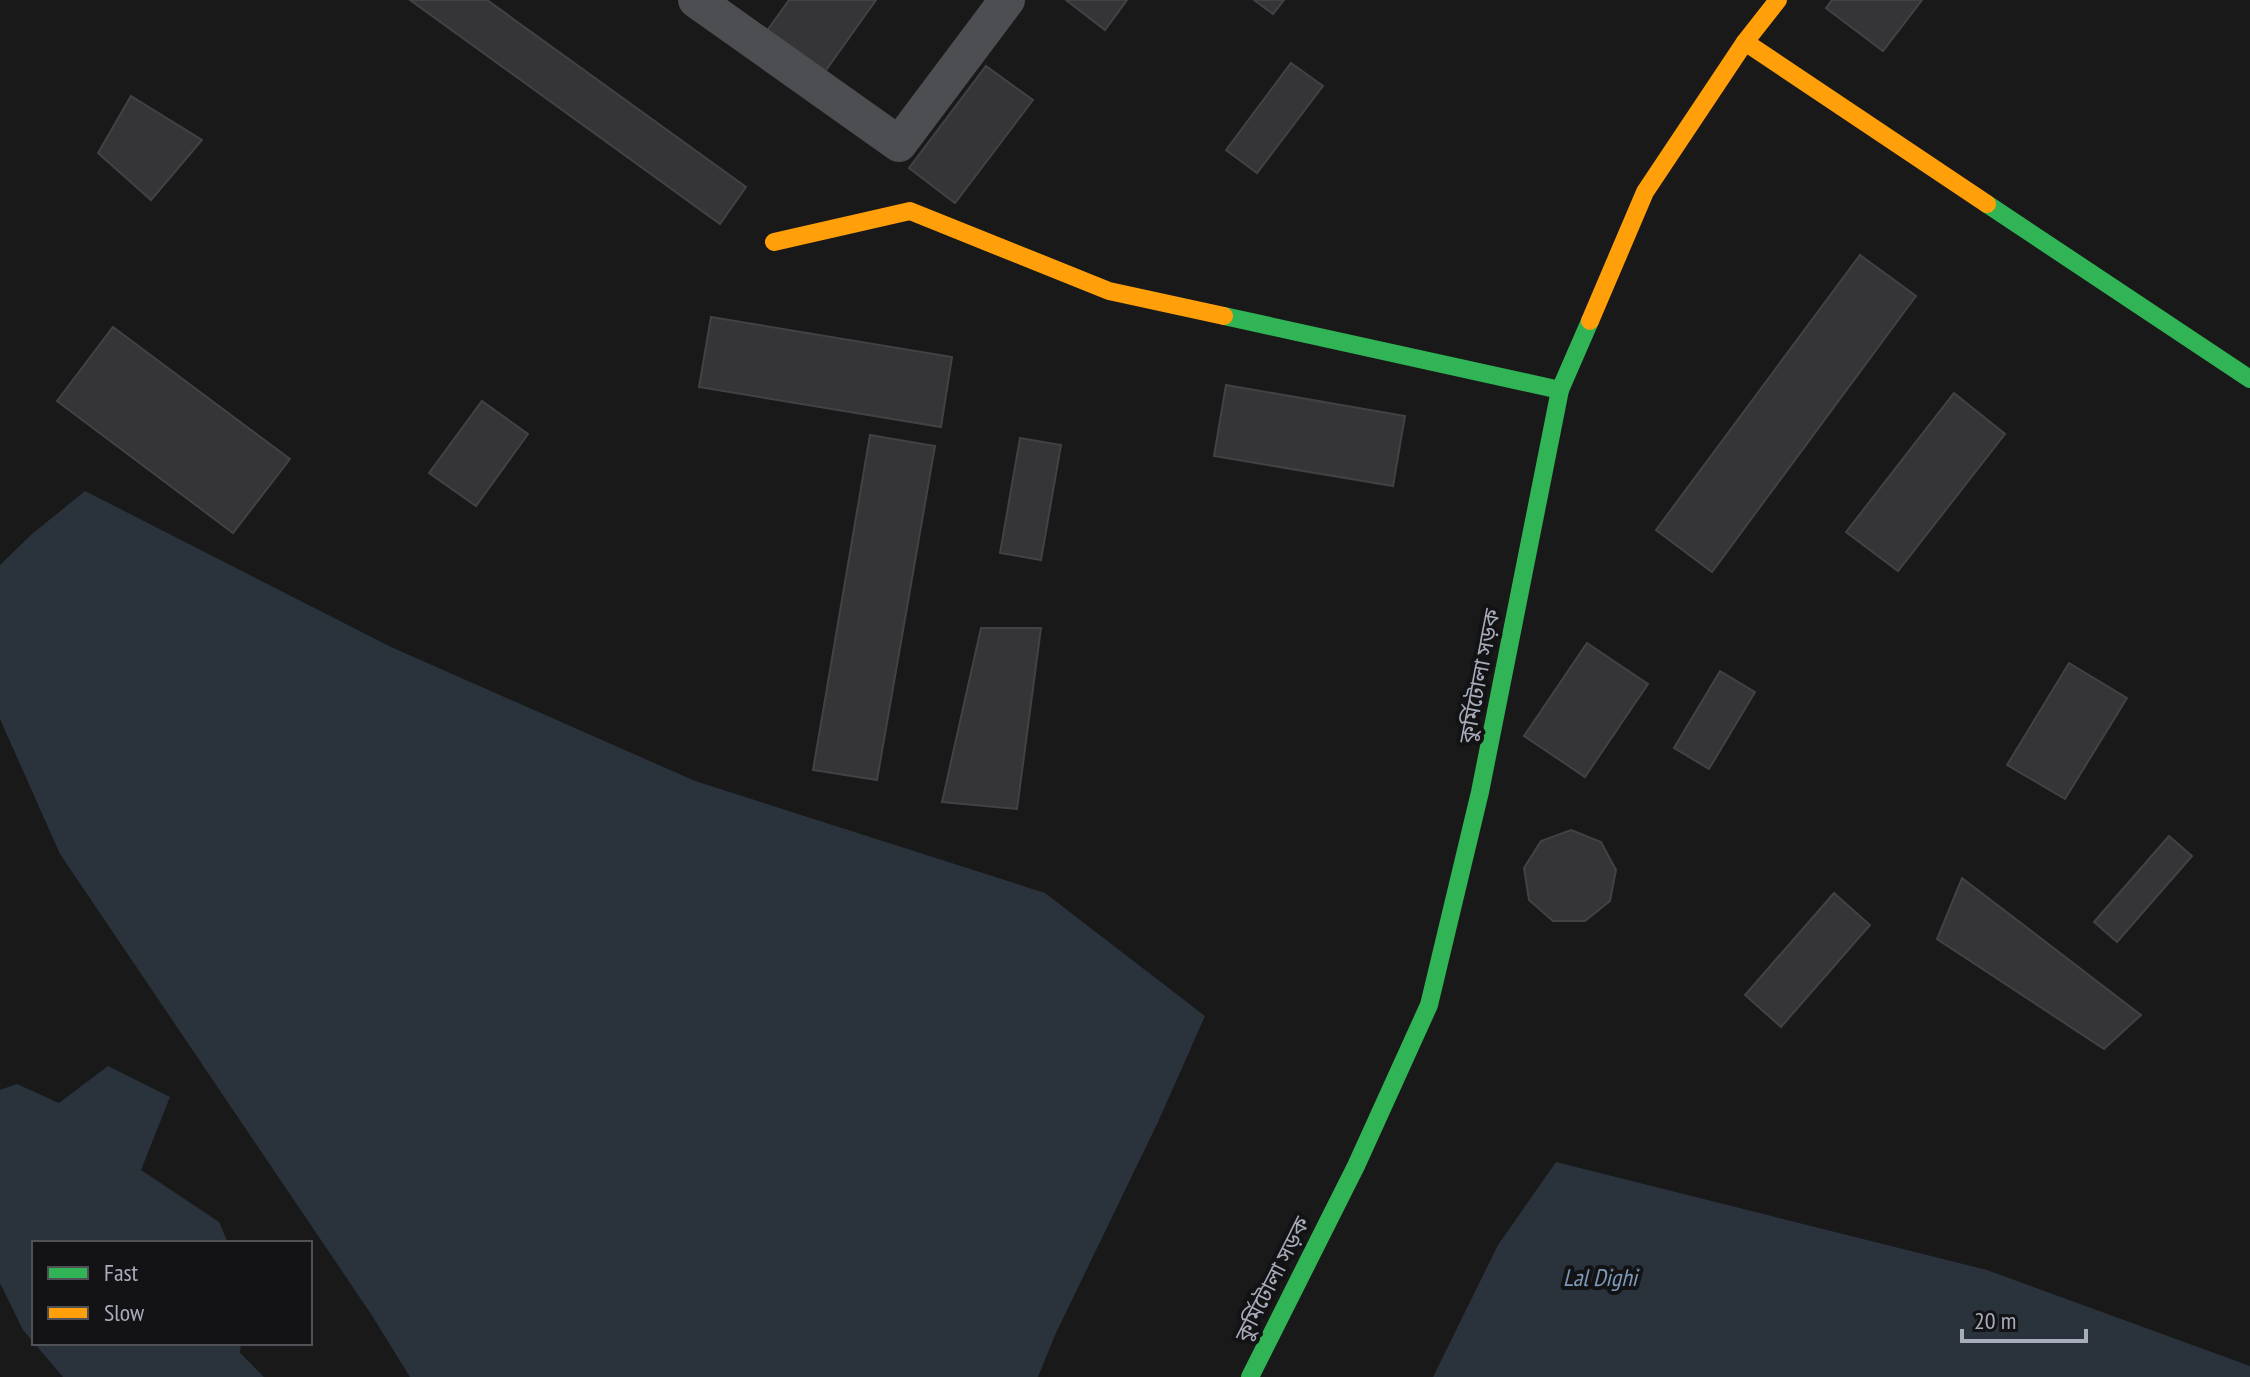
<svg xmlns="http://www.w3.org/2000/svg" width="2250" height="1377" font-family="'PT Sans Narrow','Noto Sans Bengali',sans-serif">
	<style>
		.water { fill: #2a333c }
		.building { fill: #353537; stroke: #414245; stroke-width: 2 }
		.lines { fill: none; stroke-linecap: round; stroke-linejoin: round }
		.street { stroke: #4d4e52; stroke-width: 36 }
		.fast { stroke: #30b455; stroke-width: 18 }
		.slow { stroke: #ff9f0a; stroke-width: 18 }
		.labels { text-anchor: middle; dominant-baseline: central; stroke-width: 8; stroke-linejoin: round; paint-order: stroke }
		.street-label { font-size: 22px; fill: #a9adbb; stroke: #131315 }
		.water-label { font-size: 24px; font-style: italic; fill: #7d99b9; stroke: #131315 }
	</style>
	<rect width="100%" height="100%" fill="#191919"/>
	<g class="water">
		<path d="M85 491 391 647 695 781 1045 893 1205 1016 1158 1122 1055 1335 1038 1377H410L371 1314 60 854 0 719V565L32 534Z"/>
		<path d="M108 1066 170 1097 141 1170 219 1222 228 1243H34V1343H241L240 1353 264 1377H63L23 1330 0 1283V1090L17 1084 59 1103Z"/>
		<path d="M1556 1162 1987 1270 2250 1366V1377H1433L1498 1245Z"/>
	</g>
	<g class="building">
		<path d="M410 0H487L746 187 720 224Z"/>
		<path d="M789 0H876L809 94 751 53Z"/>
		<path d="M1066 0H1127L1105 30Z"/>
		<path d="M1254 0H1284L1273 14Z"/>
		<path d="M1832 0H1922L1883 51 1826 8Z"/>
		<path d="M1291 63 1323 86 1257 173 1226 150Z"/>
		<path d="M986 66 1033 100 955 203 909 168Z"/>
		<path d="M131 96 202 140 151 200 98 153Z"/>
		<path d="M1860 255 1916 296 1712 572 1656 530Z"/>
		<path d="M711 317 952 357 941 427 699 387Z"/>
		<path d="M113 327 290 459 233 533 57 401Z"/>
		<path d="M1226 385 1405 416 1393 486 1214 456Z"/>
		<path d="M1954 393 2005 434 1898 571 1846 532Z"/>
		<path d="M482 401 528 434 476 506 429 473Z"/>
		<path d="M870 435 935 446 877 780 813 770Z"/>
		<path d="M1020 438 1061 445 1041 560 1000 553Z"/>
		<path d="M981 628H1041L1017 809 942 802Z"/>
		<path d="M1587 643 1648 684 1585 777 1524 736Z"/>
		<path d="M2069 663 2127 698 2065 799 2007 765Z"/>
		<path d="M1720 671 1755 692 1709 769 1674 748Z"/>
		<path d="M1571 830 1601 842 1616 870 1610 901 1585 921H1553L1529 900 1524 868 1541 841Z"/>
		<path d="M2169 836 2192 856 2117 942 2094 922Z"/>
		<path d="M1962 878 2141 1015 2104 1049 1937 939Z"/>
		<path d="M1834 893 1870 925 1781 1027 1745 995Z"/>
	</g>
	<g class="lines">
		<path class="street" d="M696 0 899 144 1007 0"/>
		<g class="fast">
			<path d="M1987 204 2250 379"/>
			<path d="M1224 316 1560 390"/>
			<path d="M1250 1377 1356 1166 1429 1005 1480 792 1560 390 1590 321"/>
		</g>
		<g class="slow">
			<path d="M1745 42 1987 204"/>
			<path d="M774 242 910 211 1109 291 1224 316"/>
			<path d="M1590 321 1645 192 1745 42 1778 0"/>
		</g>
	</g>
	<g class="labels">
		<g class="street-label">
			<text transform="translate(1479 676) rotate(-79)">কুর্মিটোলা সড়ক</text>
			<text transform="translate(1272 1279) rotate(-63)">কুর্মিটোলা সড়ক</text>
		</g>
		<g class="water-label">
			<text x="1600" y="1277">Lal Dighi</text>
		</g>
	</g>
	<rect x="32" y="1241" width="280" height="104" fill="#131315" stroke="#4f5157" stroke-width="2"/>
	<rect x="48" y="1267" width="40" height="12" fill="#30b455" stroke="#4f5157" stroke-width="2"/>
	<text x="104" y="1281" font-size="24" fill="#a9adbb">Fast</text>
	<rect x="48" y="1307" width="40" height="12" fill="#ff9f0a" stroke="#4f5157" stroke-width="2"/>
	<text x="104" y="1321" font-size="24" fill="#a9adbb">Slow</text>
	<path d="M1962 1329v12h124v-12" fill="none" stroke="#a9adbb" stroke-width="4"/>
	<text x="1974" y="1329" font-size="24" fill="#a9adbb" stroke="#131315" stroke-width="6" paint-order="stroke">20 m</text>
</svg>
